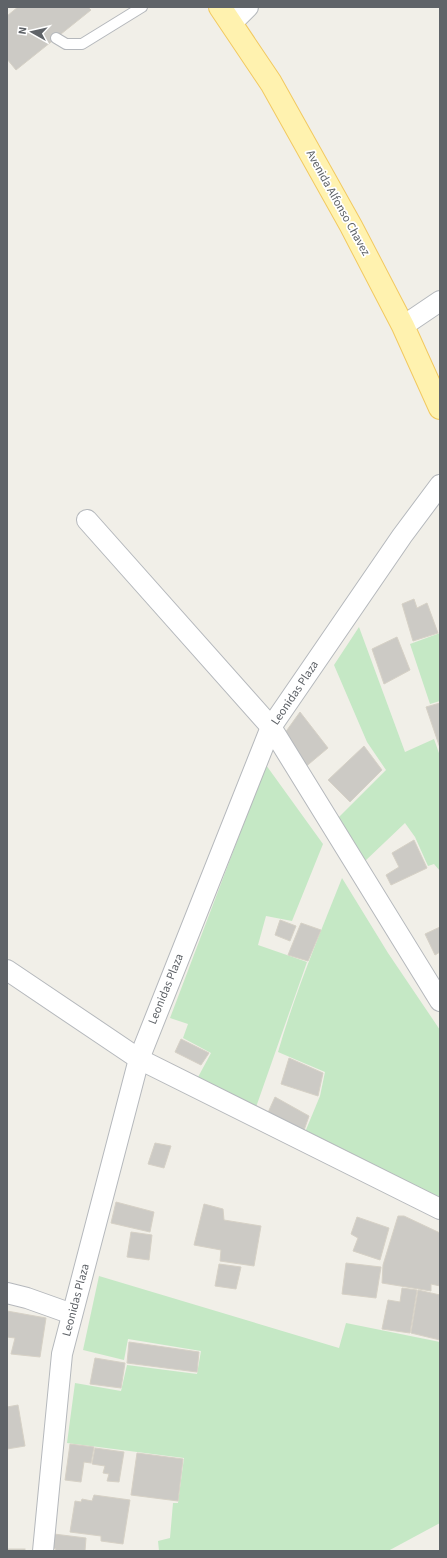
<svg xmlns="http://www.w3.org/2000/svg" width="447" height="1558" font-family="'Source Sans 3',sans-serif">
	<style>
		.green { fill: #c5e8c5 }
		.building { fill: #cccac5; stroke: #d6d1c6 }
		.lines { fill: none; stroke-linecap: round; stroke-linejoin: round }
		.lane-casing { stroke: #b5b8bc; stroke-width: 12 }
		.street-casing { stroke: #b5b8bc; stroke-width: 22 }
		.primary-casing { stroke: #f2c960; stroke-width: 24 }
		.lane { stroke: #fff; stroke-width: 10 }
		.street { stroke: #fff; stroke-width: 20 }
		.primary { stroke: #fff2af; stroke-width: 22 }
		.labels { text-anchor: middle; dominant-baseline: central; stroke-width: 3.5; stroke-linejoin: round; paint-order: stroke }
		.street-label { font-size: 12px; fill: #5f6368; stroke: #fff }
	</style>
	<rect width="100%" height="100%" fill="#f1efe8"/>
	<g class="green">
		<path d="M359 627 405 752 434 739 440 756V871L434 864 428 866 415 837 405 823 364 862 337 819 386 770 367 742 334 665Z"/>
		<path d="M440 633V701L430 704 410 644Z"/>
		<path d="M266 765 323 844 292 921 266 916 258 945 307 962 255 1110 197 1079 211 1053 183 1038 188 1024 170 1018Z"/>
		<path d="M342 878 388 953 440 1030V1205L303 1137 320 1096 325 1072 278 1052C295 993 319 936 342 878Z"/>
		<path d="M99 1276 339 1348 346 1323 440 1342V1523L388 1551H159L158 1541 170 1538 173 1503H178L184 1458 67 1443 75 1383 121 1391 127 1365 197 1374 201 1351 128 1339 124 1360 83 1350Z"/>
	</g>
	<g class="building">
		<path d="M18 7H88L91 10 16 70 7 59V16Z"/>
		<path d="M414 599 417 608 427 603 438 633 413 641 402 604Z"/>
		<path d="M397 637 410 670 384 684 372 649Z"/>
		<path d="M440 703V748L426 707Z"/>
		<path d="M300 712 328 748 303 769 282 737Z"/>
		<path d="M364 746 382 770 350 802 328 780Z"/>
		<path d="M414 840 427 868 391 885 386 875 399 867 392 853Z"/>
		<path d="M280 920 296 926 290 941 275 935Z"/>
		<path d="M301 923 321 930 308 961 288 955Z"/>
		<path d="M440 927V952L435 955 425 934Z"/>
		<path d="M181 1039 209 1053 201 1065 175 1052Z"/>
		<path d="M289 1058 323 1073 318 1096 281 1084Z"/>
		<path d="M275 1097 309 1116 302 1136 266 1117Z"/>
		<path d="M155 1143 171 1146 164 1168 148 1164Z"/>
		<path d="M116 1202 154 1212 150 1232 111 1223Z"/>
		<path d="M204 1204 223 1209 224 1220 261 1226 254 1266 220 1261 221 1250 194 1245Z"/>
		<path d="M398 1216H404L440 1233V1286L431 1284V1291L382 1283 383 1265Z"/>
		<path d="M357 1217 389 1228 380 1260 353 1251 358 1238 351 1234Z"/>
		<path d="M131 1232 152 1235 149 1260 127 1257Z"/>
		<path d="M346 1263 381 1267 376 1298 342 1294Z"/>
		<path d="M219 1264 241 1267 236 1289 215 1286Z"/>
		<path d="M402 1288 417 1290 410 1333 382 1329 388 1300 400 1302Z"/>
		<path d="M418 1290 440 1295V1340L411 1333Z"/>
		<path d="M7 1311 46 1318 40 1357 11 1354 15 1338 7 1337Z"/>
		<path d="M129 1342 199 1352 197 1372 127 1363Z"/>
		<path d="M95 1358 125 1363 121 1388 90 1384Z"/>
		<path d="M18 1405 25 1446 7 1449V1407Z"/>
		<path d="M70 1444 94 1447 91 1463 84 1462 81 1482 65 1480Z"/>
		<path d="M95 1448 124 1452 119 1482 107 1481 109 1474 103 1473 105 1466 92 1464Z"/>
		<path d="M137 1453 183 1459 178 1501 131 1495Z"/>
		<path d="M94 1495 130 1500 123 1544 101 1541V1536L70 1532 75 1501 81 1502 82 1499 92 1501Z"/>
		<path d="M54 1534 86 1538 85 1551H55L56 1549 52 1548Z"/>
		<rect x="7" y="1549" width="18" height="2"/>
	</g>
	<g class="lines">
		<g class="lane-casing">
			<path id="lane" d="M56 38 66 44H82L142 7"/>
		</g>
		<g class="street-casing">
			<g id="street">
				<path d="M231 24 248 7"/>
				<path d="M403 326 440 301"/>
				<path d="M87 520 271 727 440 1001"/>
				<path d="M7 970 139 1059 440 1209"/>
				<path d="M7 1293 27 1298 72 1314"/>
				<path d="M43 1551 62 1354 139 1059 271 727 402 536 440 485"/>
			</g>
		</g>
		<g class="primary-casing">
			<path id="primary" d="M220 7 271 83 351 226 403 326 440 408"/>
		</g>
		<use href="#lane" class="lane"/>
		<use href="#street" class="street"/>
		<use href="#primary" class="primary"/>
	</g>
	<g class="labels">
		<g class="street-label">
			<text transform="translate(338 203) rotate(61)">Avenida Alfonso Chavez</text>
			<text transform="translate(295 693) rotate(-56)">Leonidas Plaza</text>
			<text transform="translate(166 989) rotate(-68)">Leonidas Plaza</text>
			<text transform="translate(76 1300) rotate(-75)">Leonidas Plaza</text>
		</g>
	</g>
	<rect width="447" height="1558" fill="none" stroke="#5f6368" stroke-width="16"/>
	<g transform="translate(32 32) rotate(278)" stroke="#ffffff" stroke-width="3" paint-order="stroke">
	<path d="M0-3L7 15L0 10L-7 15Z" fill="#5f6368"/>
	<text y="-6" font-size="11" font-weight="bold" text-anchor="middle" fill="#5f6368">N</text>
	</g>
</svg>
